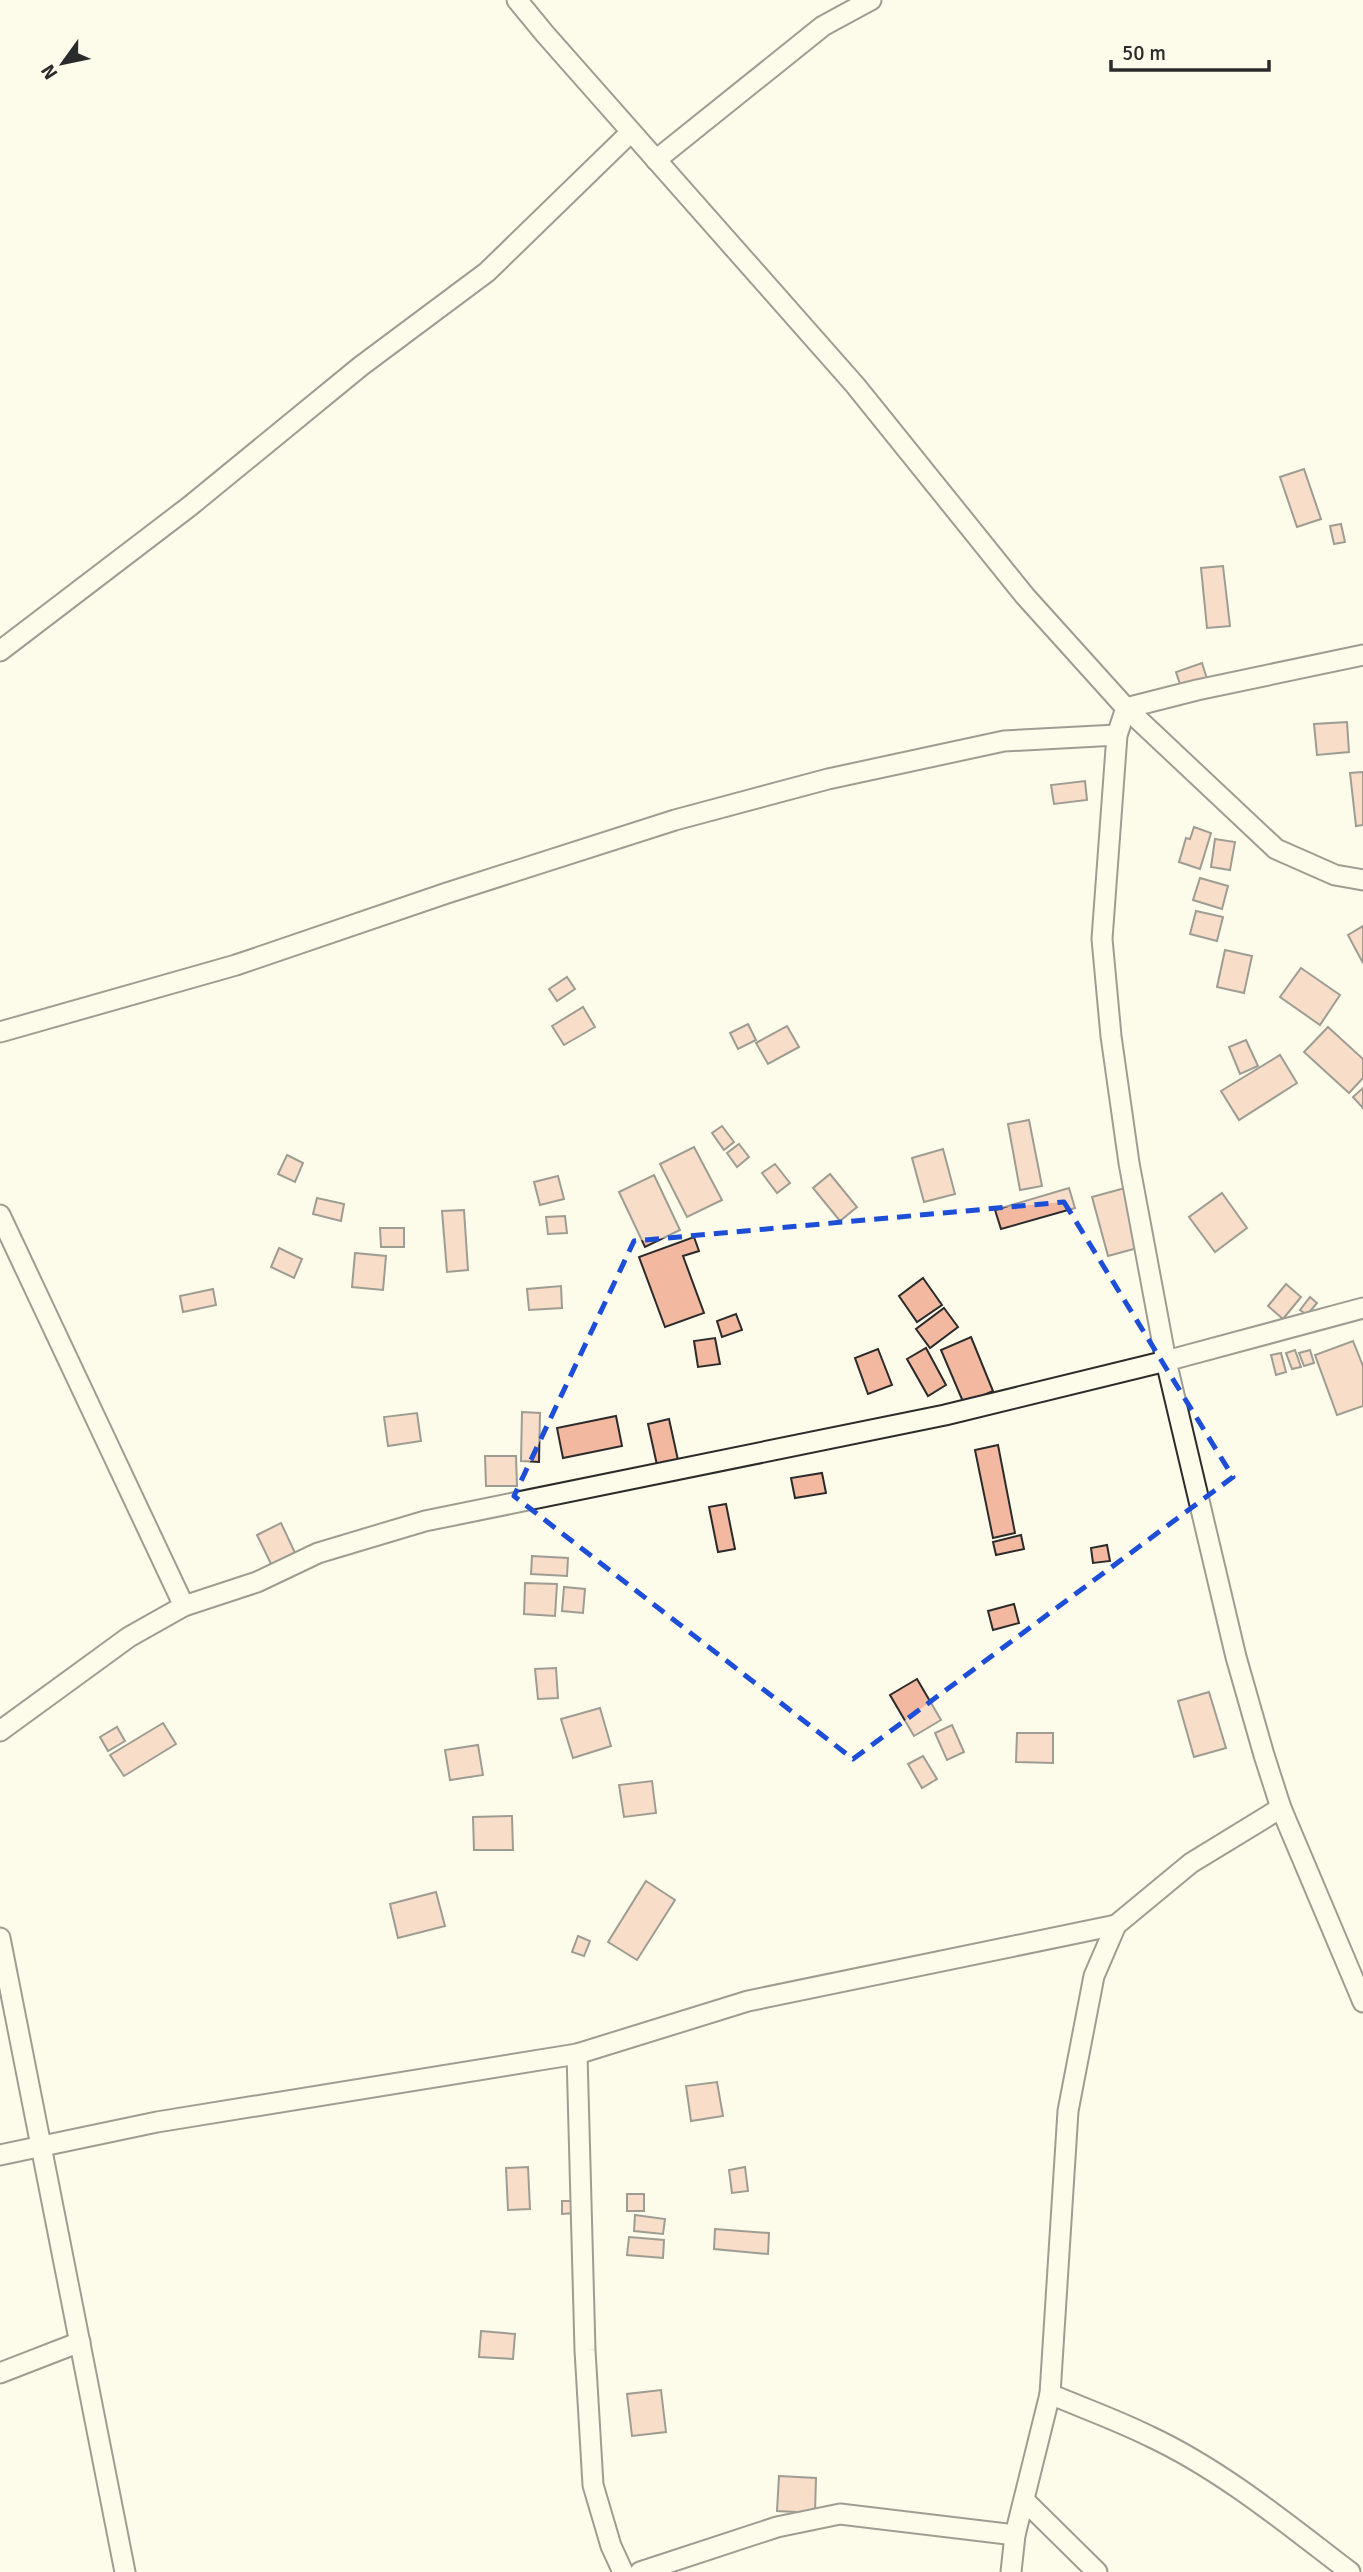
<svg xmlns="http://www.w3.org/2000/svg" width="1363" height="2572" font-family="Signika,sans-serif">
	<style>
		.building { fill: #f2b8a0; stroke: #2b2b2b; stroke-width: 2 }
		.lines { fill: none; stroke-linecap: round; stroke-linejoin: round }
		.minor-casing { stroke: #2b2b2b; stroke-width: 23 }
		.minor { stroke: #fdfbea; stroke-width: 19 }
		.marked { fill: none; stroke: #1d4ed8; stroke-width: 5; stroke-dasharray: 14 9; stroke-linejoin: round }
	</style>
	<rect width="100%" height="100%" fill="#fdfbea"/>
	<g class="building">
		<path d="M1304 469 1321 519 1297 527 1280 477Z"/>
		<path d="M1341 524 1345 542 1334 544 1330 526Z"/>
		<path d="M1223 566 1230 626 1207 628 1201 568Z"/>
		<path d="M1202 663 1208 682 1182 690 1176 672Z"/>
		<path d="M1347 722 1349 752 1317 755 1314 724Z"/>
		<path d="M1363 772V825L1356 826 1350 773Z"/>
		<path d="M1085 781 1087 800 1054 804 1051 785Z"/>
		<path d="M1194 827 1211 833 1200 869 1179 862 1186 838 1190 839Z"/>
		<path d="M1215 839 1235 842 1230 870 1211 867Z"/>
		<path d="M1200 878 1228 886 1222 909 1193 900Z"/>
		<path d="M1196 911 1223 917 1217 941 1190 934Z"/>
		<path d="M1363 926V963L1348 935Z"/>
		<path d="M1225 950 1252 956 1244 993 1217 987Z"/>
		<path d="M1301 968 1340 995 1320 1025 1280 997Z"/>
		<path d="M567 977 575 989 557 1001 549 989Z"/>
		<path d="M583 1007 595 1027 564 1045 552 1026Z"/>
		<path d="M748 1024 756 1040 738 1049 730 1033Z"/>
		<path d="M787 1026 799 1047 768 1064 756 1043Z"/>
		<path d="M1328 1027 1363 1059V1078L1349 1093 1304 1052Z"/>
		<path d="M1246 1040 1258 1066 1240 1074 1229 1047Z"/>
		<path d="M1280 1055 1297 1083 1239 1120 1221 1091Z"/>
		<path d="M1363 1088V1108L1353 1097Z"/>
		<path d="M1029 1120 1042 1186 1020 1190 1008 1124Z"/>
		<path d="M722 1126 734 1142 724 1150 712 1133Z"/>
		<path d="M739 1144 749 1157 737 1167 727 1153Z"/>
		<path d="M694 1147 722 1200 687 1217 660 1164Z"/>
		<path d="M943 1149 955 1194 924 1202 912 1158Z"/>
		<path d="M287 1155 303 1163 295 1182 278 1174Z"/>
		<path d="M775 1164 790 1183 777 1193 762 1173Z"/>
		<path d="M830 1174 857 1207 840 1221 813 1188Z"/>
		<path d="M654 1175 680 1230 645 1247 619 1192Z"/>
		<path d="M558 1176 564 1199 540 1205 534 1182Z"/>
		<path d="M1069 1188 1075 1208 1001 1229 995 1210Z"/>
		<path d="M1125 1188 1141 1247 1108 1256 1092 1197Z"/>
		<path d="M1222 1193 1247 1228 1215 1252 1189 1217Z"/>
		<path d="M317 1198 344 1204 341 1221 313 1214Z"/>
		<path d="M464 1210 468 1270 447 1272 442 1211Z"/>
		<path d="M565 1216 567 1233 548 1234 546 1217Z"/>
		<path d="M380 1228H404V1247H381Z"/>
		<path d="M694 1237 699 1251 683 1256 704 1313 665 1327 639 1257Z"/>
		<path d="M279 1248 302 1259 294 1278 271 1267Z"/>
		<path d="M355 1253 386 1256 383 1290 352 1287Z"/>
		<path d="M923 1278 942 1305 917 1322 899 1296Z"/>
		<path d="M1286 1284 1301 1297 1283 1319 1268 1306Z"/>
		<path d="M561 1286 562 1308 529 1310 527 1289Z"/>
		<path d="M213 1289 216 1305 183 1312 180 1296Z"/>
		<path d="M1310 1297 1317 1303 1307 1315 1300 1310Z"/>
		<path d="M944 1308 958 1327 930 1348 916 1329Z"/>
		<path d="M736 1314 742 1330 722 1337 717 1321Z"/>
		<path d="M971 1337 993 1391 964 1404 941 1350Z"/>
		<path d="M715 1338 720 1364 698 1367 694 1341Z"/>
		<path d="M1353 1341 1363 1366V1406L1337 1415 1315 1355Z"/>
		<path d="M926 1348 946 1385 928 1396 907 1359Z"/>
		<path d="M878 1349 892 1385 868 1394 855 1358Z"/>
		<path d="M1295 1350 1301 1367 1292 1369 1286 1353Z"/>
		<path d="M1310 1350 1314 1363 1304 1366 1299 1353Z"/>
		<path d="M1281 1353 1286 1372 1276 1375 1271 1355Z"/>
		<path d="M522 1412 540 1413 539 1462 521 1461Z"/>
		<path d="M417 1413 421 1441 388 1446 384 1417Z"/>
		<path d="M616 1416 622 1446 563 1458 557 1428Z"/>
		<path d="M669 1419 678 1460 657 1465 648 1424Z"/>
		<path d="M998 1445 1015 1533 993 1538 975 1450Z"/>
		<path d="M485 1456H516L517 1486H486Z"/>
		<path d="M822 1473 826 1493 795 1498 791 1478Z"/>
		<path d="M726 1504 735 1549 718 1552 709 1507Z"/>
		<path d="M281 1523 297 1557 273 1568 257 1535Z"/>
		<path d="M1021 1535 1024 1549 996 1555 993 1542Z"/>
		<path d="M1107 1545 1110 1561 1093 1563 1091 1548Z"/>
		<path d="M532 1556 568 1558 567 1576 531 1574Z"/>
		<path d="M525 1583 557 1584 555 1616 524 1614Z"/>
		<path d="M564 1587 585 1589 583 1613 562 1611Z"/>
		<path d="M1014 1604 1019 1623 993 1630 988 1611Z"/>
		<path d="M556 1668 558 1698 538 1699 535 1669Z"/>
		<path d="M917 1679 941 1720 914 1736 890 1695Z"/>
		<path d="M1209 1692 1226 1748 1194 1757 1178 1701Z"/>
		<path d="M600 1708 611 1746 573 1758 561 1719Z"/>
		<path d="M163 1723 176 1744 124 1776 110 1755Z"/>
		<path d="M952 1725 964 1752 947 1760 935 1733Z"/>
		<path d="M117 1727 125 1741 108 1751 100 1737Z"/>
		<path d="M1017 1733H1053V1763L1016 1762Z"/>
		<path d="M478 1745 483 1775 450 1780 445 1750Z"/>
		<path d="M923 1756 937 1779 922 1788 908 1764Z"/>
		<path d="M652 1781 656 1813 624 1817 619 1785Z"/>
		<path d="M512 1816 513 1850H474L473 1817Z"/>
		<path d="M646 1881 675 1900 637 1960 608 1942Z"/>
		<path d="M436 1892 445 1926 398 1938 390 1904Z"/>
		<path d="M578 1936 590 1941 584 1956 572 1952Z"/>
		<path d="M717 2082 723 2116 691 2121 686 2086Z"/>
		<path d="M528 2167 530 2209 508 2210 506 2168Z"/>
		<path d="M745 2167 748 2191 732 2193 729 2170Z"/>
		<rect x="627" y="2194" width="17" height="17"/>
		<path d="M562 2201H574L575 2213 562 2214Z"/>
		<path d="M635 2215 665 2219 663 2234 634 2231Z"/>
		<path d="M715 2229 769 2233 768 2254 714 2249Z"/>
		<path d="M629 2237 664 2240 663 2258 627 2255Z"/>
		<path d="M481 2331 515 2334 513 2359 479 2357Z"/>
		<path d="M661 2390 666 2432 632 2436 627 2394Z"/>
		<path d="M779 2476 816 2478 815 2513 777 2511Z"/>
	</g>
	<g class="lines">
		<g class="minor-casing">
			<g id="minor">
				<path d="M517 0 545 34 855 385 1025 596 1126 708 1276 849 1335 875 1363 880"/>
				<path d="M656 160 823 26 871 0"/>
				<path d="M0 651 190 506 361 366 487 272 631 132"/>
				<path d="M1363 655 1197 690 1126 708 1117 735 1102 939 1111 1036 1129 1163 1166 1361 1236 1657 1264 1755 1281 1808 1363 2002"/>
				<path d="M0 1032 236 965 447 893 675 820 828 779 1004 741 1117 735"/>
				<path d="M0 1215 184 1606"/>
				<path d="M0 1731 129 1637 184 1606 257 1582 318 1553 425 1521 945 1415 1166 1361 1363 1308"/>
				<path d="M0 1938 125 2572"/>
				<path d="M577 2054 585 2350 593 2485 611 2546 623 2572"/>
				<path d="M0 2155 157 2122 577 2054 748 2001 1116 1925"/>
				<path d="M0 2373 80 2342"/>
				<path d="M1050 2394C1083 2408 1117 2420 1149 2436 1222 2470 1287 2524 1350 2572"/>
				<path d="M1025 2501 1097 2572"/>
				<path d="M640 2572 777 2527 840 2514 1015 2535"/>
				<path d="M1011 2572 1015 2535 1050 2394 1068 2111 1094 1976 1116 1925 1191 1863 1281 1808"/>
			</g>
		</g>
		<use href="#minor" class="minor"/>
	</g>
	<path d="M0 0H1363V2572H0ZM1064 1202 1233 1477 853 1759 514 1496 634 1241Z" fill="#fdfbea" fill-opacity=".55" fill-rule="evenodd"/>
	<path class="marked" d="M1064 1202 1233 1477 853 1759 514 1496 634 1241Z"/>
	<g transform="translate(63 63) rotate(237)" stroke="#fdfbea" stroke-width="5" paint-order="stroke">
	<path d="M0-5L12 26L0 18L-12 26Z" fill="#2b2b2b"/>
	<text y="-10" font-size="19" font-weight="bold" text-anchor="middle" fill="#2b2b2b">N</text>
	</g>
	<path d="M1111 60v10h158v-10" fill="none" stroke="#2b2b2b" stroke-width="3.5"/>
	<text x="1122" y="60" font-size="21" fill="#2b2b2b" stroke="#fdfbea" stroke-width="5" paint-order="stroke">50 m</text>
</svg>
